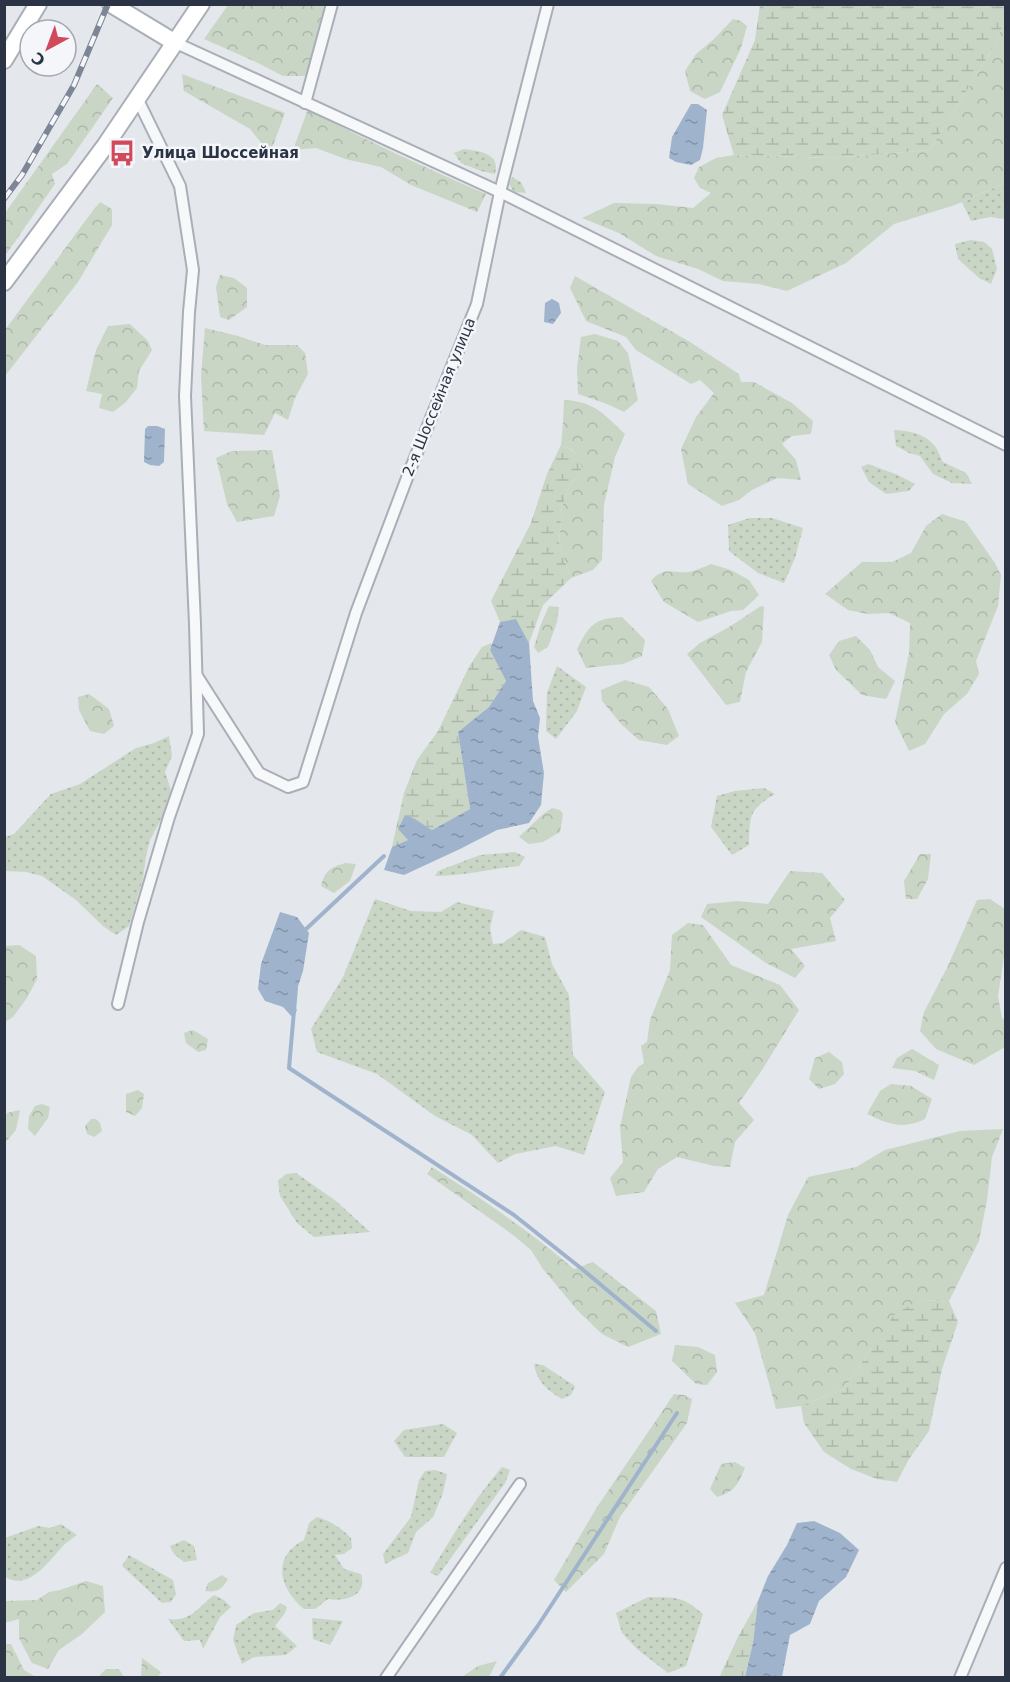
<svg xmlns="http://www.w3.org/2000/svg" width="1010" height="1682" font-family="'DejaVu Sans',sans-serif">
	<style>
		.grass { fill: url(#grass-dots) }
		.forest { fill: url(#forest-crowns) }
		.wetland { fill: url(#wetland-marsh) }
		.water { fill: url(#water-ripples) }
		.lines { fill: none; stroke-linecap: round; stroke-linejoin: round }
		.stream { stroke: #9fb4cc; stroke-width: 4 }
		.street-casing { stroke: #a9aeb7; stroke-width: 14 }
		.secondary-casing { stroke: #a9aeb7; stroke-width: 20 }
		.street { stroke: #f7f8fa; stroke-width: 10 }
		.secondary { stroke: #fff; stroke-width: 16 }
		.rail-casing { stroke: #7d8696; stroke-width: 6 }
		.rail { stroke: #f4f6f9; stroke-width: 4; stroke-dasharray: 11; stroke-linecap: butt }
		.labels { text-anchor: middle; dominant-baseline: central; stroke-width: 5; stroke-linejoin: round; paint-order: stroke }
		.poi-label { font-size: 15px; font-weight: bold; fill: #2b3445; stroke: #f4f6f9; text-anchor: start }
		.street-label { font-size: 15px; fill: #2b3445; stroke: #f4f6f9 }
	</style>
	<defs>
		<pattern id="grass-dots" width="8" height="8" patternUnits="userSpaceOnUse" patternTransform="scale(1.5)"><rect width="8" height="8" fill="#c9d6c5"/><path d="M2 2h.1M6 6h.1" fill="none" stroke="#adb8ab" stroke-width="1.8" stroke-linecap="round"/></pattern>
		<pattern id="forest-crowns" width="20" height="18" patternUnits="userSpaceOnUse" patternTransform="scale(1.5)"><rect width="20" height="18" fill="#c9d6c5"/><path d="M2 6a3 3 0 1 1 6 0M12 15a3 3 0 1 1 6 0" fill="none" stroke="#adb8ab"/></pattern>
		<pattern id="wetland-marsh" width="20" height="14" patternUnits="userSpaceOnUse" patternTransform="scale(1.5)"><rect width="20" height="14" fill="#c9d6c5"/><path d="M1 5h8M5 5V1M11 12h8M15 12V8" fill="none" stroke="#adb8ab"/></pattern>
		<pattern id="water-ripples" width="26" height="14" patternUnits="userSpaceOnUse" patternTransform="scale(1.5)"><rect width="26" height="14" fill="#9fb4cc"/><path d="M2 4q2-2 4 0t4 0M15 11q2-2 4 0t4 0" fill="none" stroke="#8293a7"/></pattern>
	</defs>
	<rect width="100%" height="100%" fill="#e4e7ec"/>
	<g class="grass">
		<path d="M464 149C479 151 501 153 495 174L481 171 461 163 454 153Z"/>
		<path d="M512 177 521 182 526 193 514 192 509 184Z"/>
		<path d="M1005 183V219L990 217 971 221 962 202Z"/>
		<path d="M971 240 984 242 992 249 997 269 991 284 979 278 958 259 955 244Z"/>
		<path d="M894 430C909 431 924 433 934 445 938 449 940 457 943 462L966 473 972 484 952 483 933 474 920 456 909 453 896 446Z"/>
		<path d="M868 464 898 475 915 484 909 491 886 494 869 482 861 467Z"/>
		<path d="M750 518H772L803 528 795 558 784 583 758 573 729 551 728 525Z"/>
		<path d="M557 666 586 687 577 711 556 739 546 731 547 693Z"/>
		<path d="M169 736 172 756 165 772 171 790 164 814 150 840 146 856 143 879 129 926 116 935 103 926 76 900 42 876 26 872 5 871V837L14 834 51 794 80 784 136 748 154 743Z"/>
		<path d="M764 788 775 794C748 810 750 816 749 845L732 855 711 827 717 796 735 791Z"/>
		<path d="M515 852 525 857 519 866C491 869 463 876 435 876L438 871 480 855Z"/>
		<path d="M375 899 411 911 441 912 457 902 494 911 490 928 493 944 503 943 521 930 545 937 552 964 569 995 573 1055 605 1092 584 1155 556 1146 515 1154 498 1163 472 1135 435 1116 377 1074 317 1052 311 1029 343 977Z"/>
		<path d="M296 1173 336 1201 370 1232 314 1237 297 1223 280 1196 278 1181 286 1174Z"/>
		<path d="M534 1364 543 1365 575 1386 571 1395 562 1399C547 1390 537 1382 534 1364Z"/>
		<path d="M443 1424 457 1433 444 1457H405L394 1441 404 1430Z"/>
		<path d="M502 1467 510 1470 505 1483 438 1576 430 1573C452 1537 474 1499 502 1467Z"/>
		<path d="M435 1470 447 1474 443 1493 433 1517 416 1532 408 1553 385 1564 383 1554 411 1517 419 1480 425 1471Z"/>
		<path d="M317 1517C331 1521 341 1528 351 1538L352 1548 344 1554 335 1555 344 1569 361 1574C368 1596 345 1602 328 1599L315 1609H304C279 1588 271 1557 304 1540L309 1523Z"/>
		<path d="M61 1524 77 1535C72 1539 66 1542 62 1547 48 1562 29 1591 5 1577V1538L38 1526 50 1528Z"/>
		<path d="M184 1540 194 1546 197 1560 184 1562 174 1554 170 1546Z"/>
		<path d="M129 1555 173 1580 176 1594 171 1602 162 1603 122 1566Z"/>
		<path d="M214 1595 224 1600 231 1607 220 1617 203 1649 200 1640 184 1641 168 1619C191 1622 197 1608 214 1595Z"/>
		<path d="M648 1597C676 1598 681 1595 703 1614L686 1666 668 1673 637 1649 622 1633 616 1613Z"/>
		<path d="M280 1603 287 1607 285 1613 275 1626 297 1646 286 1655 254 1657 242 1664 233 1640 236 1625 254 1613 273 1610Z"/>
		<path d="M312 1618 343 1621 330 1645 313 1639Z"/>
	</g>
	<g class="forest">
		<path d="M228 5H327L307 76H283L256 62 204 39Z"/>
		<path d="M733 19 741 21 747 26 741 48 720 92 705 99 690 91 685 71 696 54 714 39Z"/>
		<path d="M1005 19V183L955 205 894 224 846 263 787 291 759 284 723 281 698 269 656 256 619 233 582 218 614 203 656 204 693 208 711 193 700 188 694 178 699 167 716 158 734 155 832 158 930 150 996 43Z"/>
		<path d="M182 74 285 113 272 148 263 145 250 129 184 91Z"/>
		<path d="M97 84 113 98 67 164 52 174 55 184 5 256V213Z"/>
		<path d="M308 109C366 141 426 168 486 194L477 212 411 185 381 167 345 159 316 148 293 150Z"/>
		<path d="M100 202 112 209V225L78 282 5 376V330L94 209Z"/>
		<path d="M220 275 234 278 247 288V307L229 320 220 317 216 287Z"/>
		<path d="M575 276 690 342 739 374 741 382H754L792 403 813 421 811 434 792 436 782 444 796 460 801 480 777 478 752 490 739 500 722 506 688 484 681 449 696 417 714 393 700 380 691 384 636 350 626 337 586 321 570 288Z"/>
		<path d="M130 324 148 341 152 350 139 371 137 388 126 402 113 412 99 408 102 394 86 391 96 350 108 326Z"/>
		<path d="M205 328 238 336 265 345H297L305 353 308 374 295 398 288 420 275 413 264 435 204 431 201 376Z"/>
		<path d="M595 334 618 341 628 353 638 400 624 412 607 404 578 394 577 368 581 337Z"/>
		<path d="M564 400C594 401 605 415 625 434L615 457 604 505 602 560 593 570 571 578 559 544 562 507 569 487 582 468 573 450 561 445 563 424Z"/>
		<path d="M272 450 280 496 274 516 237 522 227 504 216 458 232 451Z"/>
		<path d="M942 514 966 522 995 563 1001 575 998 606 976 661 979 674 967 694 944 714 925 744 909 751 895 722 909 653 910 623 889 613 868 614 848 610 825 594 862 562H892L911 553 926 526Z"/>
		<path d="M711 564 731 570 749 580 759 595 743 610 731 611 698 622 664 602 651 581C664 566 671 574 688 572 695 571 704 567 711 564Z"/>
		<path d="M549 606 559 607 557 622 548 647 538 653 534 647 541 624Z"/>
		<path d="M761 606 764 607 762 642 746 672 740 702 726 705 687 654 700 643 729 627Z"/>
		<path d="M622 617 645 640 642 656 623 664 586 668 577 649C589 625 595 618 622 617Z"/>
		<path d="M856 636 870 650 878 667 895 681 886 699 862 695 836 670 829 655 839 641Z"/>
		<path d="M625 680 649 687 668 709 679 736 667 745 639 740 622 725 602 701 601 690Z"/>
		<path d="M89 694 109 709 114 726 104 734 90 731 79 710 78 697Z"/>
		<path d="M552 808 560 810 563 814 560 832 543 842 529 844 519 837 542 815Z"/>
		<path d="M920 854H931L928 879 917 899H906L904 881Z"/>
		<path d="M345 863 356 864 350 881 334 893 321 886C325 870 330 868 345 863Z"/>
		<path d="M790 871 822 873 845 900 830 918 836 941 791 949 805 966 795 978 766 963 701 917 707 904 737 901 768 904Z"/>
		<path d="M990 899 1005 909V950L998 996 1002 1018 1005 1020V1047L974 1065 936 1049 920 1031 924 1012 947 968 977 900Z"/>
		<path d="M688 923 703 925 731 965 780 985 799 1010 762 1070 739 1103 754 1120 735 1142 730 1167 714 1166 677 1157 658 1169 644 1192 616 1196 610 1178 623 1162 620 1127 631 1077 638 1067 644 1063 641 1046 647 1042 650 1020 670 970 672 935Z"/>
		<path d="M19 945 36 956 37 979 27 998 13 1017 5 1022V946Z"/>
		<path d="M193 1030 208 1039 206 1050 198 1052 186 1043 184 1033Z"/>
		<path d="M912 1049 939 1065 934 1080 915 1071 892 1068 897 1058Z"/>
		<path d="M829 1052 842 1062 844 1074 835 1084 819 1089 809 1079 815 1058Z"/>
		<path d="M891 1084 911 1086 932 1099 925 1119C902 1130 888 1124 867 1114L880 1091Z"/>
		<path d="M138 1090 144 1094 142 1108 135 1116 126 1112V1094Z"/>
		<path d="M42 1104 50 1107 48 1118 35 1136 28 1129 29 1116 35 1106Z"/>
		<path d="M20 1110 16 1130 5 1143V1118L7 1113Z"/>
		<path d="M91 1119H96L100 1123 102 1131 94 1137 87 1134 85 1126Z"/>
		<path d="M1003 1129 992 1157 987 1200 979 1241 949 1301 919 1300 871 1349 844 1389 801 1406 776 1409 755 1333 735 1303 764 1295 788 1215 808 1177 856 1167 885 1150 960 1131Z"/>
		<path d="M432 1167C481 1198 529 1231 574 1269L593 1262 656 1311 661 1334 628 1347 602 1334 578 1311 543 1269 531 1250 513 1235 427 1174Z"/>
		<path d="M675 1345 698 1347 715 1355 717 1372 707 1385 696 1384 672 1361Z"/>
		<path d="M674 1394 684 1395 692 1399 687 1423 620 1517 604 1554 566 1592 554 1580 597 1507Z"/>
		<path d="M735 1462 745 1468C738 1484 735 1492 717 1497L710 1489 721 1464Z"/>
		<path d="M222 1575 228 1579C222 1589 218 1593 205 1591L208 1583Z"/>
		<path d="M86 1581 103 1586 105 1612 82 1634 59 1650 48 1669 32 1663 19 1638V1619L5 1623V1601L37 1600 49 1592 60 1590Z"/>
		<path d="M5 1644H11L24 1670 36 1677H5Z"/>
		<path d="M142 1658 161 1672 158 1677H141Z"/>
		<path d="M497 1661 489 1677H462L478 1666Z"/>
		<path d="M106 1669H119L124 1677H98Z"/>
	</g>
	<g class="wetland">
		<path d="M760 5H1005V19L996 43 930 150 832 158 734 155 722 115 755 40Z"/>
		<path d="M561 445C576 451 578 453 582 468L569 487 562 507 559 544 571 578 543 605 529 643 516 620 500 622 491 601 531 523 547 474Z"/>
		<path d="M492 643 490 650 506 681 489 707 458 732 470 809 432 830 415 819 408 840 392 847 404 793 417 760 438 731 470 665 482 647Z"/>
		<path d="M919 1300 949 1301 958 1322 942 1369 929 1431 909 1459 897 1482 877 1479 851 1469 824 1452 804 1423 801 1406 844 1389 894 1315Z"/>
		<path d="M758 1601 753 1643 745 1677 719 1678 738 1637Z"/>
	</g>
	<g class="water">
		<path d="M691 104H698L707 110 703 148 700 160 691 165 676 162 669 158 672 137Z"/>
		<path d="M552 299 559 303 561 313 553 324 544 322 545 303Z"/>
		<path d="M148 426H157L165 429 164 462 159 466 150 465 144 462 145 429Z"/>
		<path d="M516 619 529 643 533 701 540 718 538 737 544 773 541 805 529 823 497 830 460 849 404 875 384 870 392 847 408 840 398 829 405 815 415 819 432 830 470 809 458 732 489 707 506 681 490 650 500 622Z"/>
		<path d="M280 912 297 917 309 933 303 971 293 1002 297 1010 293 1018 283 1007 265 1001 258 989 261 964Z"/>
		<path d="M814 1521 840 1533 859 1550 846 1577 819 1601 810 1624 790 1635 782 1677H745L753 1643 758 1601 768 1576 787 1545 797 1523Z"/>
	</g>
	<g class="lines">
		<g class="stream">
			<path d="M304 931 384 856"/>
			<path d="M296 988 289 1068 514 1215 582 1269 656 1331"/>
			<path d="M500 1678 537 1627 677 1413"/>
		</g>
		<g class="street-casing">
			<g id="street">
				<path d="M174 42 500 192 1006 445"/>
				<path d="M305 103 332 4"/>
				<path d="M197 676 259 773 288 787 303 782 356 613 410 470 477 304 500 192 548 4"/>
				<path d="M118 1004 138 922 169 817 198 734 195 624 185 396 189 312 193 270 180 186 137 98"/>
				<path d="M386 1678 520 1484"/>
				<path d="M960 1678 1006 1568"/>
			</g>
		</g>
		<g class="secondary-casing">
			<g id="secondary">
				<path d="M111 4 174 42"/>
				<path d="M4 60 38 4"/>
				<path d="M4 282 105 146 201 4"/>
			</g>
		</g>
		<use href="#street" class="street"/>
		<use href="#secondary" class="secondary"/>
		<g class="rail-casing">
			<path id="rail" d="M4 199 22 175 74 85 108 4"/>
		</g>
		<use href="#rail" class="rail"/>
	</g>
	<defs>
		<g id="bus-bare" transform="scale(2.07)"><path d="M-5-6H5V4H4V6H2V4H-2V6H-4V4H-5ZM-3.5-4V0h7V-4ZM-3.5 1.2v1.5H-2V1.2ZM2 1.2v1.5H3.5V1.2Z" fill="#d1495b" stroke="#f4f6f9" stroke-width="2.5" paint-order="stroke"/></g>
	</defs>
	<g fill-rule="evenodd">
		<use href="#bus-bare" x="122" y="153"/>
	</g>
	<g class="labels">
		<g class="poi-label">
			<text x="142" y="153">Улица Шоссейная</text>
		</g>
		<g class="street-label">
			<text transform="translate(439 397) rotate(-68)">2-я Шоссейная улица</text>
		</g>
	</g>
	<rect width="1010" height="1682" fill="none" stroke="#2b3445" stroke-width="12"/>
	<g transform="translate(48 48) rotate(221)"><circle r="28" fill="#f4f6f9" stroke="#a4a8b1" stroke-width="1.5"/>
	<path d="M0-4.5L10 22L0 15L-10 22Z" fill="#d1495b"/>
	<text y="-9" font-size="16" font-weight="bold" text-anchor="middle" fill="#2b3445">С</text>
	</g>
</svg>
